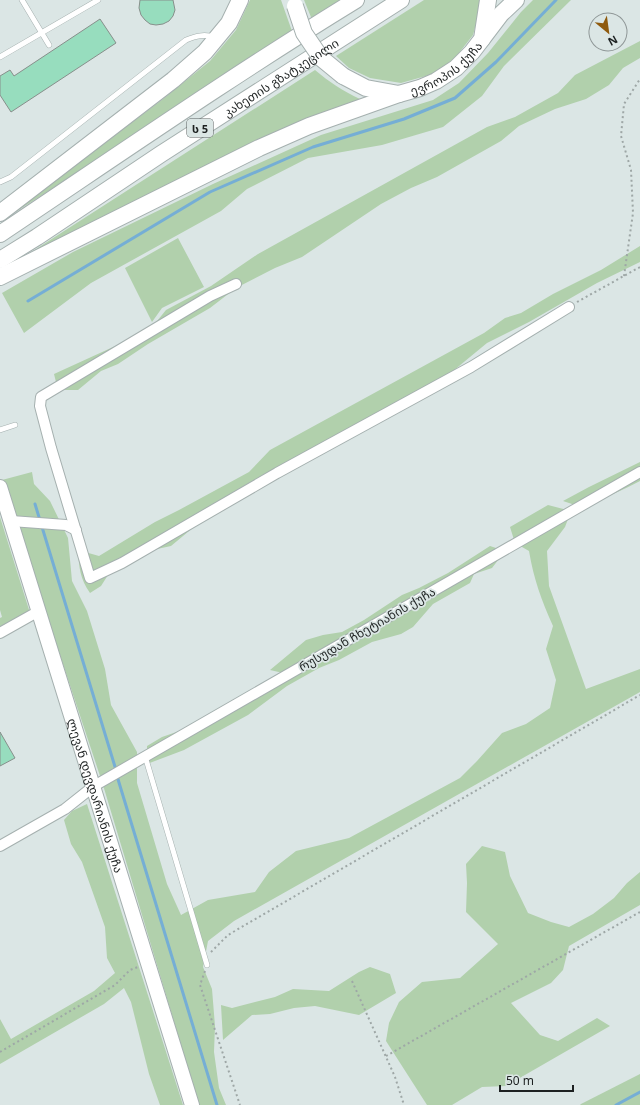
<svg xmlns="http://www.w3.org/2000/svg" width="640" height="1105" font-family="Georgia,'Noto Sans Georgian',serif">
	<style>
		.green { fill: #b1d0ac }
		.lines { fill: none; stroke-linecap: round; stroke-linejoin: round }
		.stream { stroke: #75aed5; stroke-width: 3 }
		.building { fill: #97ddbe; stroke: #878f8b }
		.service-casing { stroke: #a5b0af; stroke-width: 6 }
		.minor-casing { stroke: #a5b0af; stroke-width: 12 }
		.secondary-casing { stroke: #a5b0af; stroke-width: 16 }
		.primary-casing { stroke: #a5b0af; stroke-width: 18 }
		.trunk-casing { stroke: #a5b0af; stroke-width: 18 }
		.path { stroke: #9ea7a6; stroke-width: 2; stroke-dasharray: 2 3; stroke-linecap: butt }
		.service { stroke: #fff; stroke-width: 5 }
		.minor { stroke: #fff; stroke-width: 10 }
		.secondary { stroke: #fff; stroke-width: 14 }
		.primary { stroke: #fff; stroke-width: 16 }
		.trunk { stroke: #fff; stroke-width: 16 }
		.primary-bridge-casing { stroke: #a5b0af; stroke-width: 18; stroke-linecap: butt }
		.primary-bridge { stroke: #fff; stroke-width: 16 }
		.labels { text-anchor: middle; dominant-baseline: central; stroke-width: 3.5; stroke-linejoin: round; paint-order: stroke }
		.shield { fill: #dbe6e5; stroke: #565c5c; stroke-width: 1 }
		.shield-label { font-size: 11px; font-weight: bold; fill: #1d2121 }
		.street-label { font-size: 12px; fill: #1d2121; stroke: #dbe6e5 }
	</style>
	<rect width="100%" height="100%" fill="#dbe6e5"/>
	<g class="green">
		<path d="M250 0H281L293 34 0 222 163 99 210 61 236 30Z"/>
		<path d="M304 0H342L313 22Z"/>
		<path d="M424 0H480L481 5 473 35 455 58 433 74 401 83 370 78 349 68 336 56Z"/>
		<path d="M533 0H571L504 66 482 96 443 127 382 145 308 158 247 189 221 211 91 283 24 333 2 293 73 252 213 184 321 135 433 100 459 83 488 53 521 12Z"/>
		<path d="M640 41V58L623 68 609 85 586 99 555 109 519 126 501 141 437 177 411 188 381 204 302 257 275 268 236 288 210 308 148 344 118 364 101 371 78 390H58L54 374 135 337 153 326 166 310 211 286 258 254 487 127 515 117 558 93 575 75Z"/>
		<path d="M315 70C329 82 343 91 360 99L19 260Z"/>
		<path d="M178 238 204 287 162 308 152 322 125 268Z"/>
		<path d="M640 246V262L597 283 529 322 487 343 453 371 355 429 335 440 284 463 242 487 171 546 148 551 108 575 101 586 90 593C80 579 79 567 78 550L99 556 155 522 179 510 249 472 270 450 484 333 505 318 521 313 553 294 601 270Z"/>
		<path d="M640 462V481C622 491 602 498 584 508L563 501 589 487Z"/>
		<path d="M32 472 34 484 50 501 68 538 72 581 87 611 105 669 111 705 137 752V783L167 884 181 915 208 900 255 892 269 872 296 851 349 838 460 778 477 761 502 733 526 724 550 708 556 680 546 649 553 626C541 599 534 580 529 551L515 543 510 527 548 505 571 511 565 527 547 551 549 586 586 689 640 669V692L234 921 208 941 203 967 212 989 215 1026 214 1052 219 1088 226 1105H199L103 785 2 480Z"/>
		<path d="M0 517 30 613 0 630V618L2 617 0 610Z"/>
		<path d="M490 546 505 551 492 568 474 574 470 583 433 604 413 627 401 634 372 642 339 660 319 668 287 686 248 715 184 750 147 764V746L162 737 191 727 283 673 270 670 306 640 323 635 342 632 364 620 402 595 419 588 448 573Z"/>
		<path d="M87 804 183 1105H160L149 1074 131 1002 124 988 104 1004 0 1064V1019L11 1039 94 991 115 973 107 958 105 927 82 862 71 844 64 820 72 811Z"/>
		<path d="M482 846 505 852 510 876 528 913 551 922 569 927 593 914 614 898 627 883 640 872V905L569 946 563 970 551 983 511 1003 540 1035 558 1041 597 1018 610 1026 506 1086 482 1087 452 1105H427L386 1041 389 1023 399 1002 422 982 460 978 498 944 466 912 467 883 466 864Z"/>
		<path d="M370 967 390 974 396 993 359 1015 315 1006 294 1008 270 1014 252 1015 223 1040 221 1005 232 1008 275 997 293 989 329 991 359 972Z"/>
		<path d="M640 1074V1105H580L581 1104Z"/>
	</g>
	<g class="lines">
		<g class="stream">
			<path d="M28 301 210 192 313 147 404 119 455 98 496 62 556 0"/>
			<path d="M35 504 116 770"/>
			<path d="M117 776 217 1105"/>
			<path d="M616 1105 640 1092"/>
		</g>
	</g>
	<g class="building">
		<path d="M140 0H173L175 10 173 16 169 21 163 24 156 25 150 24 145 20 141 15 139 8Z"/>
		<path d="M100 19 116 43 11 112 0 95V76L10 70 14 76Z"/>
		<path d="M0 732 15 758 0 766Z"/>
	</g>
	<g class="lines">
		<g class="service-casing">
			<g id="service">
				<path d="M22 0 49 45"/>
				<path d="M0 57 98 0"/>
				<path d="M0 182 11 177 186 40C196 36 204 34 214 37"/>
				<path d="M0 430 15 425"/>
				<path d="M145 756 207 965"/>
			</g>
		</g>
		<g class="minor-casing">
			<g id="minor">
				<path d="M236 284 210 296 41 397 40 406 51 448 90 578 122 563 277 473 471 367 569 307"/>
				<path d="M11 521 66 525 76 530"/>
				<path d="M0 633 39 611"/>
				<path d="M0 846 65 809 94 786 640 472"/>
			</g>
		</g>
		<g class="secondary-casing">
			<g id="secondary">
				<path id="s1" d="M0 487 192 1105"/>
			</g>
		</g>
		<g class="primary-casing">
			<g id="primary">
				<path id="s2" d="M343 76 366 88 399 94 420 88 436 81 456 68 472 52 482 39 488 0"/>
			</g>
		</g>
		<g class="trunk-casing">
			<g id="trunk">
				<path d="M482 39 501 14 516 0"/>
				<path d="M0 213 173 80 205 52 229 23 240 0"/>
				<path d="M0 234C118 155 235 74 356 0"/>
				<path id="s3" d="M0 260 37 237 161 154 401 0"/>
				<path d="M0 277 259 148 309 126 399 94"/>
			</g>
		</g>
		<g class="path">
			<path d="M624 276 633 213 631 170 621 136 624 104 640 79"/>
			<path d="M577 302 640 267"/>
			<path d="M211 952 228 935 640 695"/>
			<path d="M205 971 200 985 240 1105"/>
			<path d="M352 981 395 1077 404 1105"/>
			<path d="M0 1052 115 985 130 970 138 967"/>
			<path d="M386 1056 640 912"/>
		</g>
		<use href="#service" class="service"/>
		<use href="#minor" class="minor"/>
		<use href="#secondary" class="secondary"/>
		<use href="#primary" class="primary"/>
		<use href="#trunk" class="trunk"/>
		<g class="primary-bridge-casing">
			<path id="primary-bridge" d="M295 6 304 33 321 58 343 76"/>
		</g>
		<use href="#primary-bridge" class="primary-bridge"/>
	</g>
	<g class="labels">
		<rect class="shield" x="187" y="119" width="26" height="18" rx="3"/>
		<g class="shield-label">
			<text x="200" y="128">ს 5</text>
		</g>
		<g class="street-label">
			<text stroke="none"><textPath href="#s2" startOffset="114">ევროპის ქუჩა</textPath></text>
			<text stroke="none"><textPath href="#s3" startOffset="335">კახეთის გზატკეცილი</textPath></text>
			<text transform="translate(367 629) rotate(-30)">რუსუდან ჩხეტიანის ქუჩა</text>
			<text stroke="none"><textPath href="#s1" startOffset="323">ლევან დევდარიანის ქუჩა</textPath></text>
		</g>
	</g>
	<g transform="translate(608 32) rotate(151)"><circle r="19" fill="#dbe6e5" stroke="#8f9797"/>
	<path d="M0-3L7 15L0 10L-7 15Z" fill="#8f5a0d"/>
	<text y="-6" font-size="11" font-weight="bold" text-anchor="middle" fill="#1d2121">N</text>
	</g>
	<path d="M500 1085v6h73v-6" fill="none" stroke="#1d2121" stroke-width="2"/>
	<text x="506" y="1085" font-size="12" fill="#1d2121" stroke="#dbe6e5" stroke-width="3" paint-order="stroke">50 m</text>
</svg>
